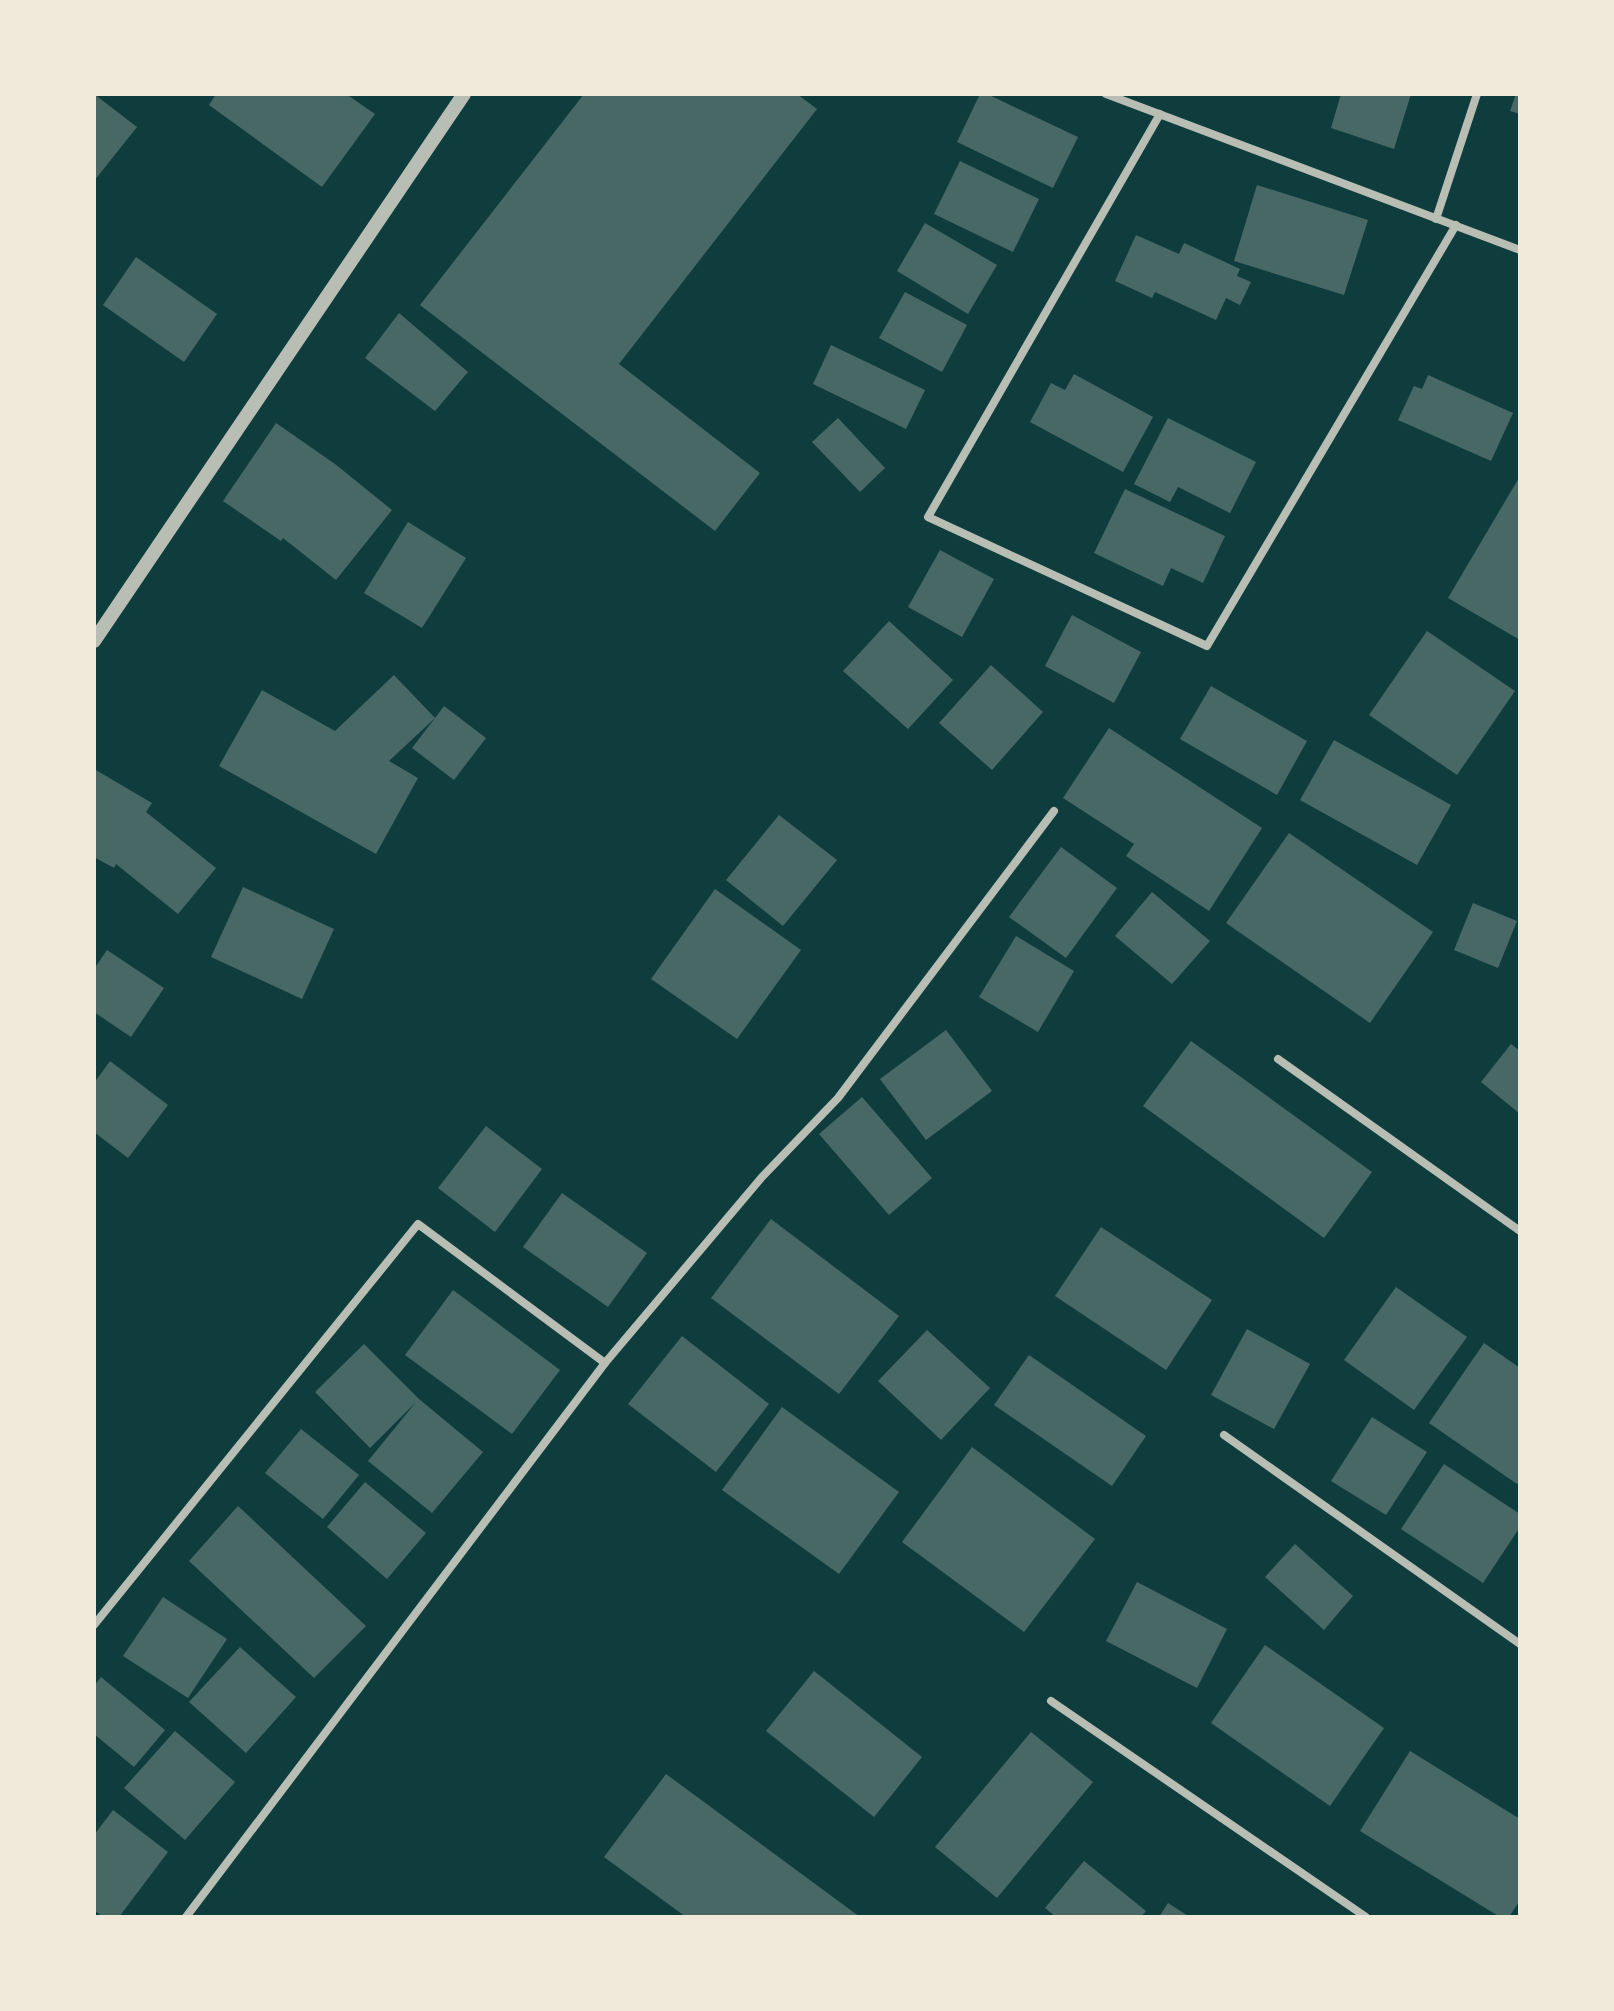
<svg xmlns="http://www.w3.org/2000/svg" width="1614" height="2011" font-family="Cabin,sans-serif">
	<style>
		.building { fill: #486865 }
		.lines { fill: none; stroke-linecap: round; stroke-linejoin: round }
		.minor { stroke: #b8beb3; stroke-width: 8 }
		.tertiary { stroke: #b8beb3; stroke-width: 14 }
	</style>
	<rect width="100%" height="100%" fill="#0f3d3e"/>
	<g class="building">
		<path d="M94 94 137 127 94 181Z"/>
		<path d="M216 94H346L375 114 322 187 209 105Z"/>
		<path d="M584 94H797L817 109 619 364 760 473 715 531 420 305Z"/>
		<path d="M980 94H987L1078 137 1053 188 957 142Z"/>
		<path d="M1341 94H1411L1394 149 1331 128Z"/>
		<path d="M1516 94H1520V114L1510 111Z"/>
		<path d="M960 161 1039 199 1013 252 934 214Z"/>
		<path d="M1257 185 1368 220 1344 295 1234 261Z"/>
		<path d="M925 223 997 265 968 314 897 271Z"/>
		<path d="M1136 235 1179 254 1184 243 1240 269 1237 276 1251 282 1240 305 1226 298 1216 320 1155 292 1152 298 1115 281Z"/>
		<path d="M136 257 217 314 184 362 103 305Z"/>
		<path d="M905 292 967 325 942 372 879 338Z"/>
		<path d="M399 313 468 372 435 411 365 358Z"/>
		<path d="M831 345 925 390 906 429 813 384Z"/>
		<path d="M1074 374 1153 417 1123 472 1030 422 1051 383 1065 390Z"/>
		<path d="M1428 375 1513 413 1491 461 1398 420 1414 386 1422 389Z"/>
		<path d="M838 418 885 468 860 492 812 442Z"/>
		<path d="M1168 418 1256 462 1230 513 1178 487 1170 502 1134 484Z"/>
		<path d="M276 423 335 464 392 510 336 580 283 538 281 541 223 501Z"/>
		<path d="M1520 476V640L1448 598Z"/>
		<path d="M1125 489 1225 536 1203 583 1171 568 1163 586 1094 553Z"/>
		<path d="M408 522 466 558 422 628 364 593Z"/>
		<path d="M940 550 994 579 962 637 908 607Z"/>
		<path d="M1072 615 1141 652 1114 703 1045 666Z"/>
		<path d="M889 621 953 680 908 729 843 671Z"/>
		<path d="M1427 631 1515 691 1457 775 1369 715Z"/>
		<path d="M991 665 1043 712 992 770 939 723Z"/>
		<path d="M394 675 435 718 444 706 486 738 454 780 412 748 435 718 389 761 418 778 376 854 219 766 262 690 335 731Z"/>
		<path d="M1211 686 1307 741 1277 795 1180 739Z"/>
		<path d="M1109 728 1262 828 1209 911 1126 856 1134 844 1063 798Z"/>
		<path d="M1334 740 1451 805 1417 865 1300 800Z"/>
		<path d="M94 769 152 803 146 812 216 868 178 914 116 864 114 868 94 857Z"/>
		<path d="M779 815 837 860 783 926 726 880Z"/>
		<path d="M1289 833 1433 932 1370 1023 1226 923Z"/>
		<path d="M1061 847 1117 888 1066 958 1009 917Z"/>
		<path d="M243 887 334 929 302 999 211 957Z"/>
		<path d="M715 889 801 950 737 1039 651 979Z"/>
		<path d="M1152 892 1210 941 1172 984 1115 936Z"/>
		<path d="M1473 903 1517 921 1498 968 1454 950Z"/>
		<path d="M1016 936 1074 971 1038 1032 979 997Z"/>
		<path d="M107 950 164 988 131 1037 94 1012V969Z"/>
		<path d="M946 1030 992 1091 926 1140 880 1079Z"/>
		<path d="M1191 1041 1372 1172 1324 1238 1143 1106Z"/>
		<path d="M1511 1044 1520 1051V1114L1481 1082Z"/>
		<path d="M110 1061 168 1105 128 1158 94 1132V1083Z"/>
		<path d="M862 1097 932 1178 889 1215 819 1134Z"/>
		<path d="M486 1126 542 1169 495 1232 438 1188Z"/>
		<path d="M562 1193 647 1253 608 1307 523 1247Z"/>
		<path d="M771 1219 899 1316 839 1394 711 1298Z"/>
		<path d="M1101 1227 1212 1300 1166 1370 1055 1296Z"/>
		<path d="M1396 1287 1467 1337 1414 1410 1344 1360Z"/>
		<path d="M453 1290 560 1370 512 1434 405 1355Z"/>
		<path d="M1247 1329 1310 1364 1274 1429 1211 1395Z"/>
		<path d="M927 1330 990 1388 941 1440 878 1381Z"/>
		<path d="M682 1336 769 1404 716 1472 628 1404Z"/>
		<path d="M1484 1343 1520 1368V1480L1517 1484 1429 1423Z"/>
		<path d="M364 1344 419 1399 483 1452 432 1513 368 1461 416 1402 370 1448 315 1392Z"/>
		<path d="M1029 1355 1146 1436 1112 1486 994 1405Z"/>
		<path d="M782 1407 899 1492 839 1574 722 1490Z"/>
		<path d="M1372 1417 1427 1452 1386 1515 1331 1481Z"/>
		<path d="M301 1429 359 1475 323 1519 265 1473Z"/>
		<path d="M972 1447 1095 1539 1024 1632 902 1542Z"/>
		<path d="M1444 1464 1520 1514V1527L1483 1583 1401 1529Z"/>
		<path d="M365 1482 426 1533 387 1579 327 1527Z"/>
		<path d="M238 1506 366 1626 314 1678 189 1561Z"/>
		<path d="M1295 1544 1353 1596 1324 1630 1265 1577Z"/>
		<path d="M1137 1582 1227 1629 1197 1688 1106 1641Z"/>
		<path d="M163 1597 227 1639 188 1698 123 1656Z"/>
		<path d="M1265 1645 1384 1728 1330 1806 1211 1723Z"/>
		<path d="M240 1647 296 1697 246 1753 189 1702Z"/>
		<path d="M814 1671 922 1757 874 1817 766 1731Z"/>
		<path d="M101 1677 165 1730 134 1767 94 1734V1686Z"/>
		<path d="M175 1731 235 1782 185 1840 124 1788Z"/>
		<path d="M1031 1732 1093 1782 997 1898 935 1847Z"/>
		<path d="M1410 1751 1520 1819V1900L1509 1917H1500L1360 1831Z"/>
		<path d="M666 1774 860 1917H686L604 1857Z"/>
		<path d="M113 1810 168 1852 119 1917H103L94 1910V1835Z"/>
		<path d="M1084 1861 1146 1911 1141 1917H1056L1045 1908Z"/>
		<path d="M1168 1903 1190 1917H1159Z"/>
	</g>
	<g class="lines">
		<g class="minor">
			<path d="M1106 94 1520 250"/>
			<path d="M1160 114 928 517 1207 646 1456 225"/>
			<path d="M1436 219 1477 94"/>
			<path d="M1278 1059 1520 1231"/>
			<path d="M1224 1435 1520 1644"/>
			<path d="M94 1625 418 1224 605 1363"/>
			<path d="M1051 1701 1366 1917"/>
			<path d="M186 1917 605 1363 762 1177 838 1098 1054 811"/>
		</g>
		<path class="tertiary" d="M94 641 464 94"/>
	</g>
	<rect width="1614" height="2011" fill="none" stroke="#f1e9da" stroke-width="192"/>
</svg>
